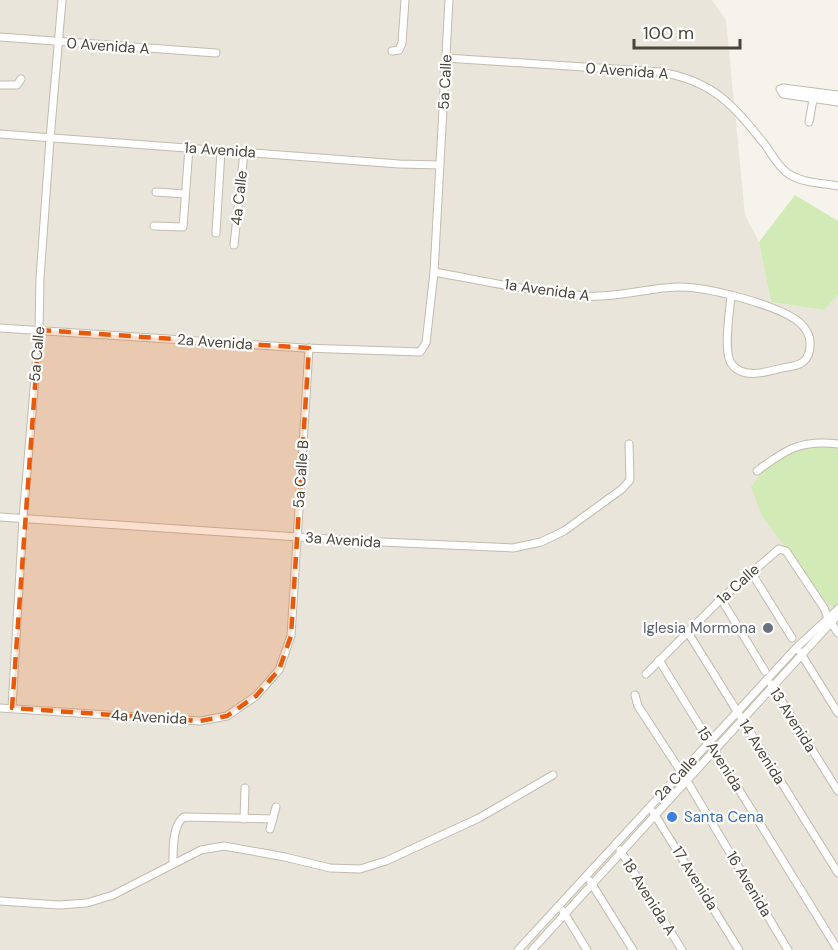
<svg xmlns="http://www.w3.org/2000/svg" width="838" height="950" font-family="'DM Sans',sans-serif">
	<style>
		.residential { fill: #eae5da }
		.green { fill: #d2eab5 }
		.lines { fill: none; stroke-linecap: round; stroke-linejoin: round }
		.minor-casing { stroke: #c2bbae; stroke-width: 9 }
		.minor { stroke: #fff; stroke-width: 7 }
		.marked { fill: #e8590c; fill-opacity: 0.2; stroke: #e8590c; stroke-width: 4.5; stroke-dasharray: 12 8; stroke-linejoin: round }
		.worship-dot { fill: #6b7280; stroke: #fff; stroke-width: 2 }
		.shop-dot { fill: #3f7fe0; stroke: #fff; stroke-width: 2 }
		.labels { text-anchor: middle; dominant-baseline: central; stroke-width: 4.5; stroke-linejoin: round; paint-order: stroke }
		.street-label { font-size: 15px; fill: #4b4439; stroke: #fff }
		.worship-label { font-size: 15px; fill: #5b616d; stroke: #fff; text-anchor: end }
		.shop-label { font-size: 15px; fill: #366cbe; stroke: #fff; text-anchor: start }
	</style>
	<rect width="100%" height="100%" fill="#f6f3ec"/>
	<path class="residential" d="M0 0H712L726 20 745 215 759 242 771 302 824 310 838 295V950H0Z"/>
	<g class="green">
		<path d="M795 195 838 221V295L824 310 771 302 759 242Z"/>
		<path d="M838 444V609L828 604 762 516 751 487 762 472 764 462 795 446Z"/>
	</g>
	<g class="lines">
		<g class="minor-casing">
			<g id="minor">
				<path d="M0 37 216 53"/>
				<path d="M392 51 399 50 402 43 405 0"/>
				<path d="M446 58 660 72C714 81 733 105 766 146 772 155 780 169 789 174 802 183 823 183 838 186"/>
				<path d="M0 85H17L21 79"/>
				<path d="M838 95 783 88 780 89 783 94 838 102"/>
				<path d="M809 122 814 94"/>
				<path d="M0 134 399 164 440 165"/>
				<path d="M156 192 185 194"/>
				<path d="M154 226 183 227 189 148"/>
				<path d="M216 233 221 151"/>
				<path d="M234 245 244 152"/>
				<path d="M434 272C485 281 536 293 587 296 618 298 647 288 677 287 706 286 772 304 795 319 804 325 811 335 810 345 810 351 808 358 803 362 798 366 789 367 782 368 767 372 742 380 731 363 723 351 730 310 731 295"/>
				<path d="M0 328 304 348 420 352 426 343 434 272 449 0"/>
				<path d="M757 471C785 450 801 439 838 444"/>
				<path d="M0 517 358 541 513 548 541 542 564 531 622 489 630 480 629 444"/>
				<path d="M751 572 792 638"/>
				<path d="M721 599 765 671"/>
				<path d="M687 631 838 873"/>
				<path d="M800 652 838 713"/>
				<path d="M659 660 838 950"/>
				<path d="M646 674 721 599 779 549 786 551 824 608 828 618 838 633"/>
				<path d="M771 684 838 791"/>
				<path d="M635 695 638 706 687 781 788 950"/>
				<path d="M0 708 200 721 227 716 256 696 279 670 291 636 309 348"/>
				<path d="M12 708 23 519 39 330 40 278 50 139 62 0"/>
				<path d="M653 812 739 950"/>
				<path d="M244 819 245 788"/>
				<path d="M270 829 276 807"/>
				<path d="M620 850 682 950"/>
				<path d="M173 864C173 852 172 824 184 817L273 819"/>
				<path d="M590 881 633 950"/>
				<path d="M0 901 59 905 87 903 113 895 201 850 224 846 285 857 330 868 360 869 386 861 479 818 553 775"/>
				<path d="M563 911 587 950"/>
				<path d="M518 950 796 648 838 609"/>
				<path d="M532 950 838 615"/>
			</g>
		</g>
		<use href="#minor" class="minor"/>
	</g>
	<path class="marked" d="M39 330 309 348 291 636 279 670 256 696 227 716 200 721 12 708Z"/>
	<circle class="worship-dot" cx="768" cy="628" r="6"/>
	<circle class="shop-dot" cx="672" cy="817" r="6"/>
	<g class="labels">
		<g class="street-label">
			<text transform="translate(108 46) rotate(4)">0 Avenida A</text>
			<text transform="translate(627 71) rotate(4)">0 Avenida A</text>
			<text transform="translate(445 82) rotate(-87)">5a Calle</text>
			<text transform="translate(220 150) rotate(4)">1a Avenida</text>
			<text transform="translate(239 198) rotate(-84)">4a Calle</text>
			<text transform="translate(547 290) rotate(8)">1a Avenida A</text>
			<text transform="translate(215 342) rotate(4)">2a Avenida</text>
			<text transform="translate(37 354) rotate(-85)">5a Calle</text>
			<text transform="translate(301 474) rotate(-86)">5a Calle B</text>
			<text transform="translate(343 540) rotate(4)">3a Avenida</text>
			<text transform="translate(738 584) rotate(-42)">1a Calle</text>
			<text transform="translate(149 717) rotate(3)">4a Avenida</text>
			<text transform="translate(793 720) rotate(58)">13 Avenida</text>
			<text transform="translate(762 752) rotate(58)">14 Avenida</text>
			<text transform="translate(720 759) rotate(58)">15 Avenida</text>
			<text transform="translate(676 778) rotate(-47)">2a Calle</text>
			<text transform="translate(695 878) rotate(58)">17 Avenida</text>
			<text transform="translate(749 884) rotate(59)">16 Avenida</text>
			<text transform="translate(649 897) rotate(58)">18 Avenida A</text>
		</g>
		<g class="worship-label">
			<text x="756" y="628">Iglesia Mormona</text>
		</g>
		<g class="shop-label">
			<text x="684" y="817">Santa Cena</text>
		</g>
	</g>
	<path d="M634 39v9h106v-9" fill="none" stroke="#4b4439" stroke-width="3"/>
	<text x="643" y="39" font-size="18" fill="#4b4439" stroke="#ffffff" stroke-width="4.5" paint-order="stroke">100 m</text>
</svg>
